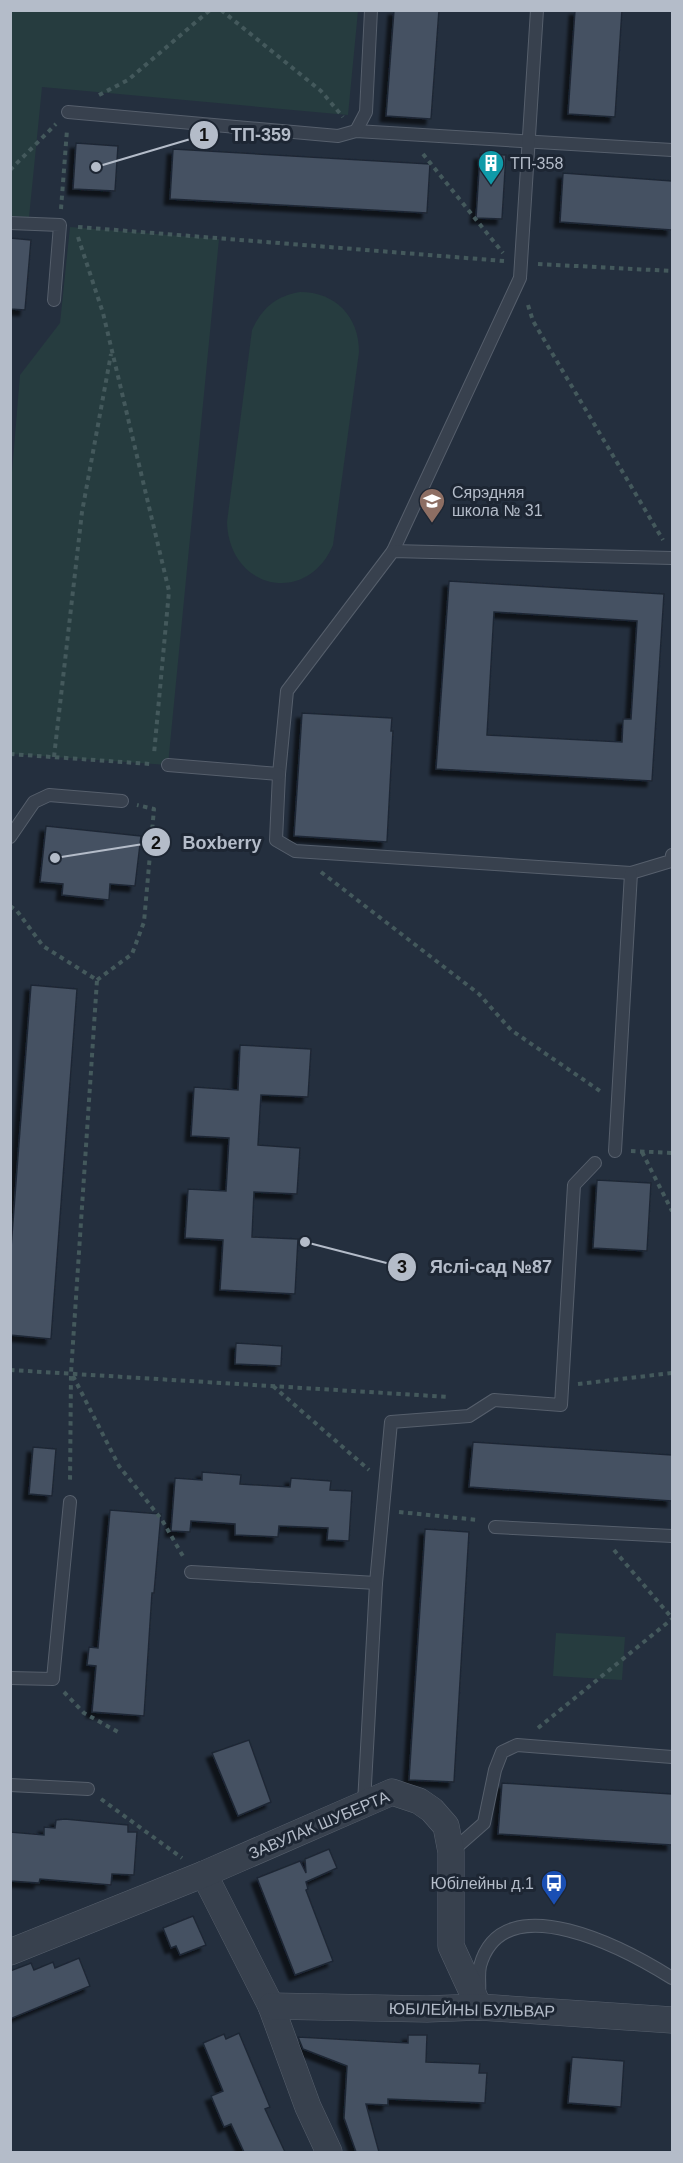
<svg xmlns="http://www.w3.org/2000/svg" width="683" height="2163" font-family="Helvetica,sans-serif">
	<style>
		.green { fill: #263c3f }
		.building { fill: #455162; stroke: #1f2835; stroke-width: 1.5; fill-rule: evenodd; filter: url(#shadow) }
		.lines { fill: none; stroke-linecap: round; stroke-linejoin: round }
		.lane-casing { stroke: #565f6c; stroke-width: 14 }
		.street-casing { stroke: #565f6c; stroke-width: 27 }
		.path { stroke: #44595c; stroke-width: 4; stroke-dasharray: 4.5 4.5; stroke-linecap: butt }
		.lane { stroke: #38414e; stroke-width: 12 }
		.street { stroke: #38414e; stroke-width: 26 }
		.labels { text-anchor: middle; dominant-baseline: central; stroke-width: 6; stroke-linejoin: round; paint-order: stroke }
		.poi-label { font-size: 16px; fill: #b4bcc9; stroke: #1d2633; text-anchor: start }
		.street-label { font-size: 16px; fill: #b4bcc9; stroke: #1d2633 }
		.leader { fill: none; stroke: #b4bcc9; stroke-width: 2 }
		.callout-dot { fill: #b4bcc9; stroke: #1d2633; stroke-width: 2 }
		.mark-label { font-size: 18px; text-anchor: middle; font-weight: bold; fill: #111 }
		.callout-label { font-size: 18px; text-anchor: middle; font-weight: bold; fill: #b4bcc9; stroke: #1d2633; stroke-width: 6; stroke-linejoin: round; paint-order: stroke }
	</style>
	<defs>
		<filter id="shadow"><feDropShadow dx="-5.5" dy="5.5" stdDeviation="1.5" flood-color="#0009"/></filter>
	</defs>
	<rect width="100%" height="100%" fill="#242f3e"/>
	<g class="green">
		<path d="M10 11H358L348 115 42 87 29 217 11 216Z"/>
		<path d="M70 227 219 239 168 765 11 754 10 496 20 375 60 323Z"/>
		<path d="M300 292C335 292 359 316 359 352L333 545C307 606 229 590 227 522L252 330C262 308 276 296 300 292Z"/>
		<path d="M556 1633 625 1637 622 1680 553 1676Z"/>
	</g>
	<g class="building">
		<path d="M394 10H439L431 119 386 116Z"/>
		<path d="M575 10H622L615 117 568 114Z"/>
		<path d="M76 143 118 146 115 191 73 189Z"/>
		<path d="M173 149 430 164 427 213 170 199Z"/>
		<path d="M480 154 506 155 502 219 476 218Z"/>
		<path d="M563 173 672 181V230L560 222Z"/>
		<path d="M10 238 31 240 25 310 10 309Z"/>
		<path d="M449 581 664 594 652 781 436 769ZM494 612 637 621 631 719H623L622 742 487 735Z"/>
		<path d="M302 713 392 718 391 731H393L387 842 294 836Z"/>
		<path d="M46 826 141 836 135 886 110 884 109 900 62 895 63 884 40 882Z"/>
		<path d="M31 985 77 989 51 1339 10 1335V1261Z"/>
		<path d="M240 1045 311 1049 308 1097 261 1095 258 1145 300 1148 297 1194 254 1192 252 1237 298 1239 295 1294 220 1290 223 1240 185 1238 188 1189 226 1191 229 1138 191 1136 194 1087 238 1090Z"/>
		<path d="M597 1180 651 1183 647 1251 593 1248Z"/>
		<path d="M236 1343 282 1346 281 1366 235 1364Z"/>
		<path d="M473 1442 672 1455V1501L469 1487Z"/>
		<path d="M33 1447 56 1449 52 1496 29 1494Z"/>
		<path d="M202 1472 241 1475 240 1484 290 1487 291 1478 331 1481 330 1490 352 1491 349 1541 327 1540 328 1528 279 1526 278 1537 235 1535V1524L191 1521 190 1532 171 1531 175 1478 202 1480Z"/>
		<path d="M110 1510 161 1514 154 1593H152L144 1716 92 1712 96 1666 87 1665 89 1647 98 1648Z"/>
		<path d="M425 1529 469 1532 454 1782 409 1780Z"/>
		<path d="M249 1740 271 1802 238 1816 212 1753Z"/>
		<path d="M502 1783 672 1794V1845L498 1834Z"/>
		<path d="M65 1819 128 1825V1832H137L134 1875 112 1874 111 1885 40 1879 39 1883 10 1881V1832L44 1835V1827L55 1828 56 1820Z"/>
		<path d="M329 1849 337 1868 306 1882 308 1889 306 1890 333 1961 295 1975 257 1878 300 1861 306 1873 305 1859Z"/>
		<path d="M193 1916 206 1945 180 1955 176 1946 171 1948 163 1928Z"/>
		<path d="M79 1958 90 1986 10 2019V1971L31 1963 34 1970 53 1962 55 1968Z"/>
		<path d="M239 2033 270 2107 265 2109 285 2152H244L231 2124 224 2127 211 2096 223 2091 203 2043 224 2034 226 2039Z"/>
		<path d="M408 2035H427L426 2062 480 2064 479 2073H487L485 2103 388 2099V2105L366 2104 379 2152H356L344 2118 347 2066 303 2049 298 2037 408 2043Z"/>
		<path d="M572 2057 624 2061 621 2107 568 2103Z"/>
	</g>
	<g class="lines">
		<g class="lane-casing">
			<g id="lane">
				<path d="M68 112 338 136 356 131 672 150"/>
				<path d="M356 131 366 112 371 10"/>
				<path d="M10 223 60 225 54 300"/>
				<path d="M393 551 520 278 537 10"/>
				<path d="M672 558 393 551 287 691 279 774 276 840 295 851 631 873 671 861 672 855"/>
				<path d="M168 765 279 774"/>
				<path d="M10 837 34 802 49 795 122 801"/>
				<path d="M615 1151 631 873"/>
				<path d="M495 1527 672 1536"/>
				<path d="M191 1572 376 1583"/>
				<path d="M10 1678 53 1679 70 1502"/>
				<path d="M10 1785 88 1789"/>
				<path d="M364 1803 376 1583 391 1422 469 1416 494 1400 561 1405 574 1185 595 1163"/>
				<path d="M451 1852 484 1823 495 1770 502 1752 517 1745 672 1757"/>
				<path d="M479 1994C480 1985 478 1975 480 1966 503 1882 629 1951 672 1978"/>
			</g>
		</g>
		<g class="street-casing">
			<g id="street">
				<path d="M204 1874 271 2006 308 2107 329 2152"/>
				<path d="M10 1952 204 1874 392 1792 419 1801 432 1810 446 1826 451 1852V1946L479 2007"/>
				<path d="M271 2006 427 2009 479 2007 672 2020"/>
			</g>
		</g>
		<g class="path">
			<path d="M221 10 321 91 343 117"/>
			<path d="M99 95 128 80 210 10"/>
			<path d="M423 154 503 253"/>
			<path d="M10 170 56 124"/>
			<path d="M61 209 67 130"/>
			<path d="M78 227 504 261"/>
			<path d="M78 237 103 313 169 591 154 754"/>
			<path d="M538 264 672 271"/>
			<path d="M528 305 533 321 663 540"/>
			<path d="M10 754 150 764"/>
			<path d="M54 757 82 512 111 354"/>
			<path d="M321 872 479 994 511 1030 600 1091"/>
			<path d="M10 906 17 911 43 946 97 980 71 1373 70 1484"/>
			<path d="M10 938V947"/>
			<path d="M97 980 132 954 144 922 154 809 137 805"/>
			<path d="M631 1151 672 1153"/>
			<path d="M642 1152 672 1211"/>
			<path d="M10 1370 450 1397"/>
			<path d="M73 1376 119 1466 162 1520 184 1558"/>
			<path d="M578 1384 672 1373"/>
			<path d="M273 1386 369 1470"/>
			<path d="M399 1512 478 1520"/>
			<path d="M614 1550 672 1618"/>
			<path d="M64 1692 84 1713 118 1732"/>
			<path d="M538 1728 672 1619"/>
			<path d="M101 1799 182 1858"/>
		</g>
		<use href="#lane" class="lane"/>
		<use href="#street" class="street"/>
	</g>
	<defs>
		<g id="building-pin" transform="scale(1.35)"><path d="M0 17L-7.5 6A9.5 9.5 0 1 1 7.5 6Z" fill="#0f9aa8" stroke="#1d2633"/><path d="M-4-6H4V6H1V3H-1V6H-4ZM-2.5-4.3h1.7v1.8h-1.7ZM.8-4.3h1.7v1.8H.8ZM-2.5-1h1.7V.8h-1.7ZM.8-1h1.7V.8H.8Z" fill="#fff"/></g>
		<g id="school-pin" transform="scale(1.35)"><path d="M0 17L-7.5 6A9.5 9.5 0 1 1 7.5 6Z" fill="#8d6e63" stroke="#1d2633"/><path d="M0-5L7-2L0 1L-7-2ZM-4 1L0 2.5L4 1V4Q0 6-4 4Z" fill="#fff"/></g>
		<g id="bus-pin" transform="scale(1.35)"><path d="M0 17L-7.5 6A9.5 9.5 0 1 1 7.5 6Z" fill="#1a4fb4" stroke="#1d2633"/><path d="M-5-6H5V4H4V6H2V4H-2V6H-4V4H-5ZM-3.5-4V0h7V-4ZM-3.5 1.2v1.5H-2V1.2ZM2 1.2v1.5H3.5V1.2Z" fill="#fff"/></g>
	</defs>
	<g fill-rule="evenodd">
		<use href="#building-pin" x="491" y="163"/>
		<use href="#school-pin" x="432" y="501"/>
		<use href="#bus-pin" x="554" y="1883"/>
	</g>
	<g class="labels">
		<g class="poi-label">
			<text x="510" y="163">ТП-358</text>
			<text x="452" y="492">Сярэдняя<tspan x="452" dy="18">школа № 31</tspan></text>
			<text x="534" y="1883" text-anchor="end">Юбілейны д.1</text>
		</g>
		<g class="street-label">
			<text transform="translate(319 1825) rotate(-23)">ЗАВУЛАК ШУБЕРТА</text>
			<text transform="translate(472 2010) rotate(1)">ЮБІЛЕЙНЫ БУЛЬВАР</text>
		</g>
	</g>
	<path class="leader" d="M96 167L204 135M55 858L156 842M305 1242L402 1267"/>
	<g class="callout-dot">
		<circle cx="96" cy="167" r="6"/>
		<circle cx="55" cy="858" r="6"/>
		<circle cx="305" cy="1242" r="6"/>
		<circle cx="204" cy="135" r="15"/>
		<circle cx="156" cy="842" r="15"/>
		<circle cx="402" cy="1267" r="15"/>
	</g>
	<g class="mark-label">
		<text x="204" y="141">1</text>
		<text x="156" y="849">2</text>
		<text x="402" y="1273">3</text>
	</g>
	<g class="callout-label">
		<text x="261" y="141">ТП-359</text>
		<text x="222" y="849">Boxberry</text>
		<text x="491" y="1273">Яслі-сад №87</text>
	</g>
	<rect width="683" height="2163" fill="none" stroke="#b4bcc9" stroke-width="24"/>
</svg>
